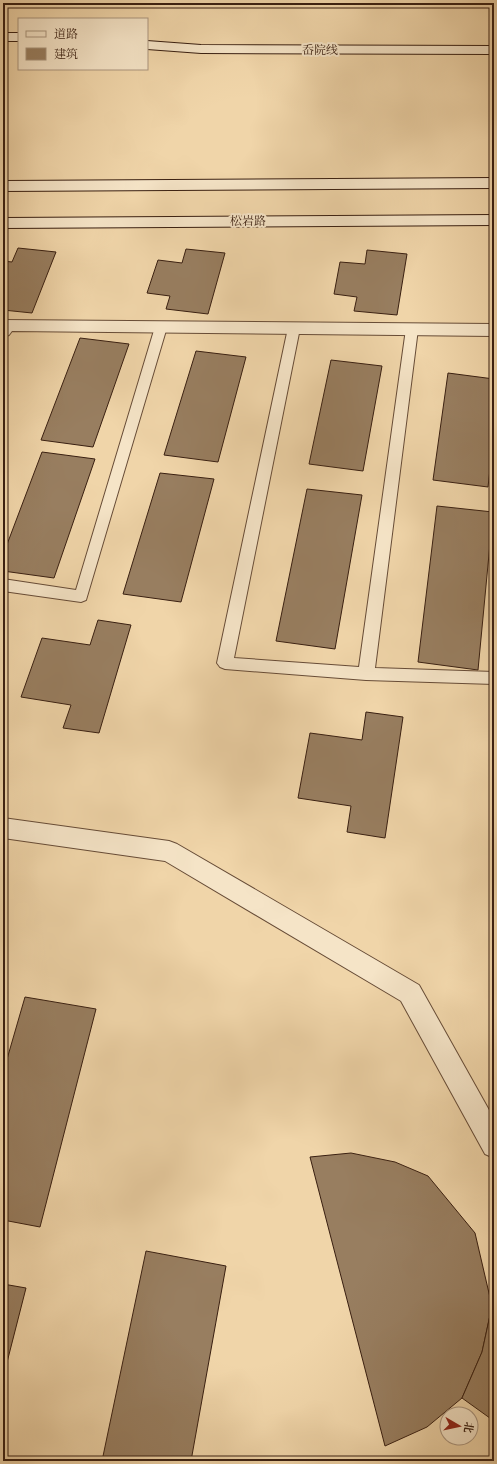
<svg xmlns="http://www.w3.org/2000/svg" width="497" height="1464" font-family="Alegreya,'Noto Serif SC',serif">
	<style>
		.building { fill: #987e60; stroke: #391f11 }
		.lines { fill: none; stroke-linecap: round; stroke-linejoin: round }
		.lane-casing { stroke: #674c37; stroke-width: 2 }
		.street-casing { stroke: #674c37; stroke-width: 2 }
		.secondary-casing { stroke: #391f11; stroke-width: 2 }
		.lane { fill: #f5e4c7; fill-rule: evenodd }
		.street { fill: #f5e4c7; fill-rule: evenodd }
		.secondary { fill: #f5e4c7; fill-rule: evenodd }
		.labels { text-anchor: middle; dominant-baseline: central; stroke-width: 4; stroke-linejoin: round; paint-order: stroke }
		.far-street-label { font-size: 12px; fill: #391f11; stroke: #f5e4c7 }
	</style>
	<rect width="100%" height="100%" fill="#f0d5a9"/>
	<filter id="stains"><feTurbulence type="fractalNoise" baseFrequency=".005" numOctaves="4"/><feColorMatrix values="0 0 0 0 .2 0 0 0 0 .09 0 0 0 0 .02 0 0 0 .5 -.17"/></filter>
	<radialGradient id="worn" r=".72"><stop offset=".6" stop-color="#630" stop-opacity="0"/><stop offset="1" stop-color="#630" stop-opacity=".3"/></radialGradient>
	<g class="building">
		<path d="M18 248 56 252 32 313 3 310V261L12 262Z"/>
		<path d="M186 249 225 253 208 314 166 309 170 296 147 293 158 260 182 263Z"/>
		<path d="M367 250 407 254 397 315 354 311 357 297 334 294 340 262 365 264Z"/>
		<path d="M80 338 129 344 93 447 41 440Z"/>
		<path d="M196 351 246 357 218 462 164 455Z"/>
		<path d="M331 360 382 366 363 471 309 464Z"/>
		<path d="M448 373 494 379V433L488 487 433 480Z"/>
		<path d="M42 452 95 459 54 578 3 571V555Z"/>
		<path d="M160 473 214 479 181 602 123 594Z"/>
		<path d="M307 489 362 495 335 649 276 641Z"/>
		<path d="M437 506 493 512 478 670 418 662Z"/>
		<path d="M98 620 131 625 99 733 63 728 71 705 21 697 42 638 90 645Z"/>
		<path d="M366 712 403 717 385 838 347 832 351 806 298 798 310 733 362 740Z"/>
		<path d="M25 997 96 1009 40 1227 3 1220V1073Z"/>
		<path d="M351 1153 395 1162 428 1176 475 1233 492 1306 482 1352 462 1398 427 1427 385 1446 310 1157Z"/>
		<path d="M146 1251 226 1266 191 1461H102Z"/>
		<path d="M3 1284 26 1288 3 1378Z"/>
		<path d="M492 1306H494V1421L462 1398 482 1352Z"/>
	</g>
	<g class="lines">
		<g class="lane-casing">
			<g id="lane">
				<path d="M161 323 165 324 167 327 86 600 81 602 3 591V579L76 590 155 327 157 324Z"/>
				<path d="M294 324 298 325 300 328 234 658 359 667 406 329 408 326H416L418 329 375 668 494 672V684L366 680 225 669 220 667 217 663 288 328 290 325Z"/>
			</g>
		</g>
		<g class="street-casing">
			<g id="street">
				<path d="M3 320 494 324V336L12 331 9 335 3 337Z"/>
				<path d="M3 818 169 841 177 844 419 985 494 1119V1158L485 1154 401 1001 165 861 3 838Z"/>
			</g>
		</g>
		<g class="secondary-casing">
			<g id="secondary">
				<rect x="3" y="33" width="16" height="8"/>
				<path d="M147 41 201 45 494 46V54L201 53 147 49Z"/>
				<path d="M494 178V188L3 191V181Z"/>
				<path d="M494 215V225L3 228V218Z"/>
			</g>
		</g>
		<use href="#lane" class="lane"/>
		<use href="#street" class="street"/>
		<use href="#secondary" class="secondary"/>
	</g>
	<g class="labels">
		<g class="far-street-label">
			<text x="320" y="50">岙院线</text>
			<text x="248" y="221">松岩路</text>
		</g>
	</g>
	<rect width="497" height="1464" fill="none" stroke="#f0d5a9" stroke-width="16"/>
	<rect x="4" y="4" width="489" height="1456" fill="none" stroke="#391f11" stroke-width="2"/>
	<rect x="8" y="8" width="481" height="1448" fill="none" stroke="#391f11"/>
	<rect x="18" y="18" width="130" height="52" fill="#f5e4c7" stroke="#aa957e"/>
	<rect x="26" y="31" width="20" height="6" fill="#f5e4c7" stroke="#aa957e"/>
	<text x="54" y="38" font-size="12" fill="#391f11">道路</text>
	<rect x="26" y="48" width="20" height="12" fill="#987e60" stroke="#aa957e"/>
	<text x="54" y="58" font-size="12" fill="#391f11">建筑</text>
	<g transform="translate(459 1426) rotate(99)"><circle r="19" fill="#f5e4c7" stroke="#aa957e"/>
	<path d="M0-3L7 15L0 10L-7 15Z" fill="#8f2418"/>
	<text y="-6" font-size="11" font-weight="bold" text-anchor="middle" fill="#391f11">北</text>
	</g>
	<rect width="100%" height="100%" filter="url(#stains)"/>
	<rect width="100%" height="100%" fill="url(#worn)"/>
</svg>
